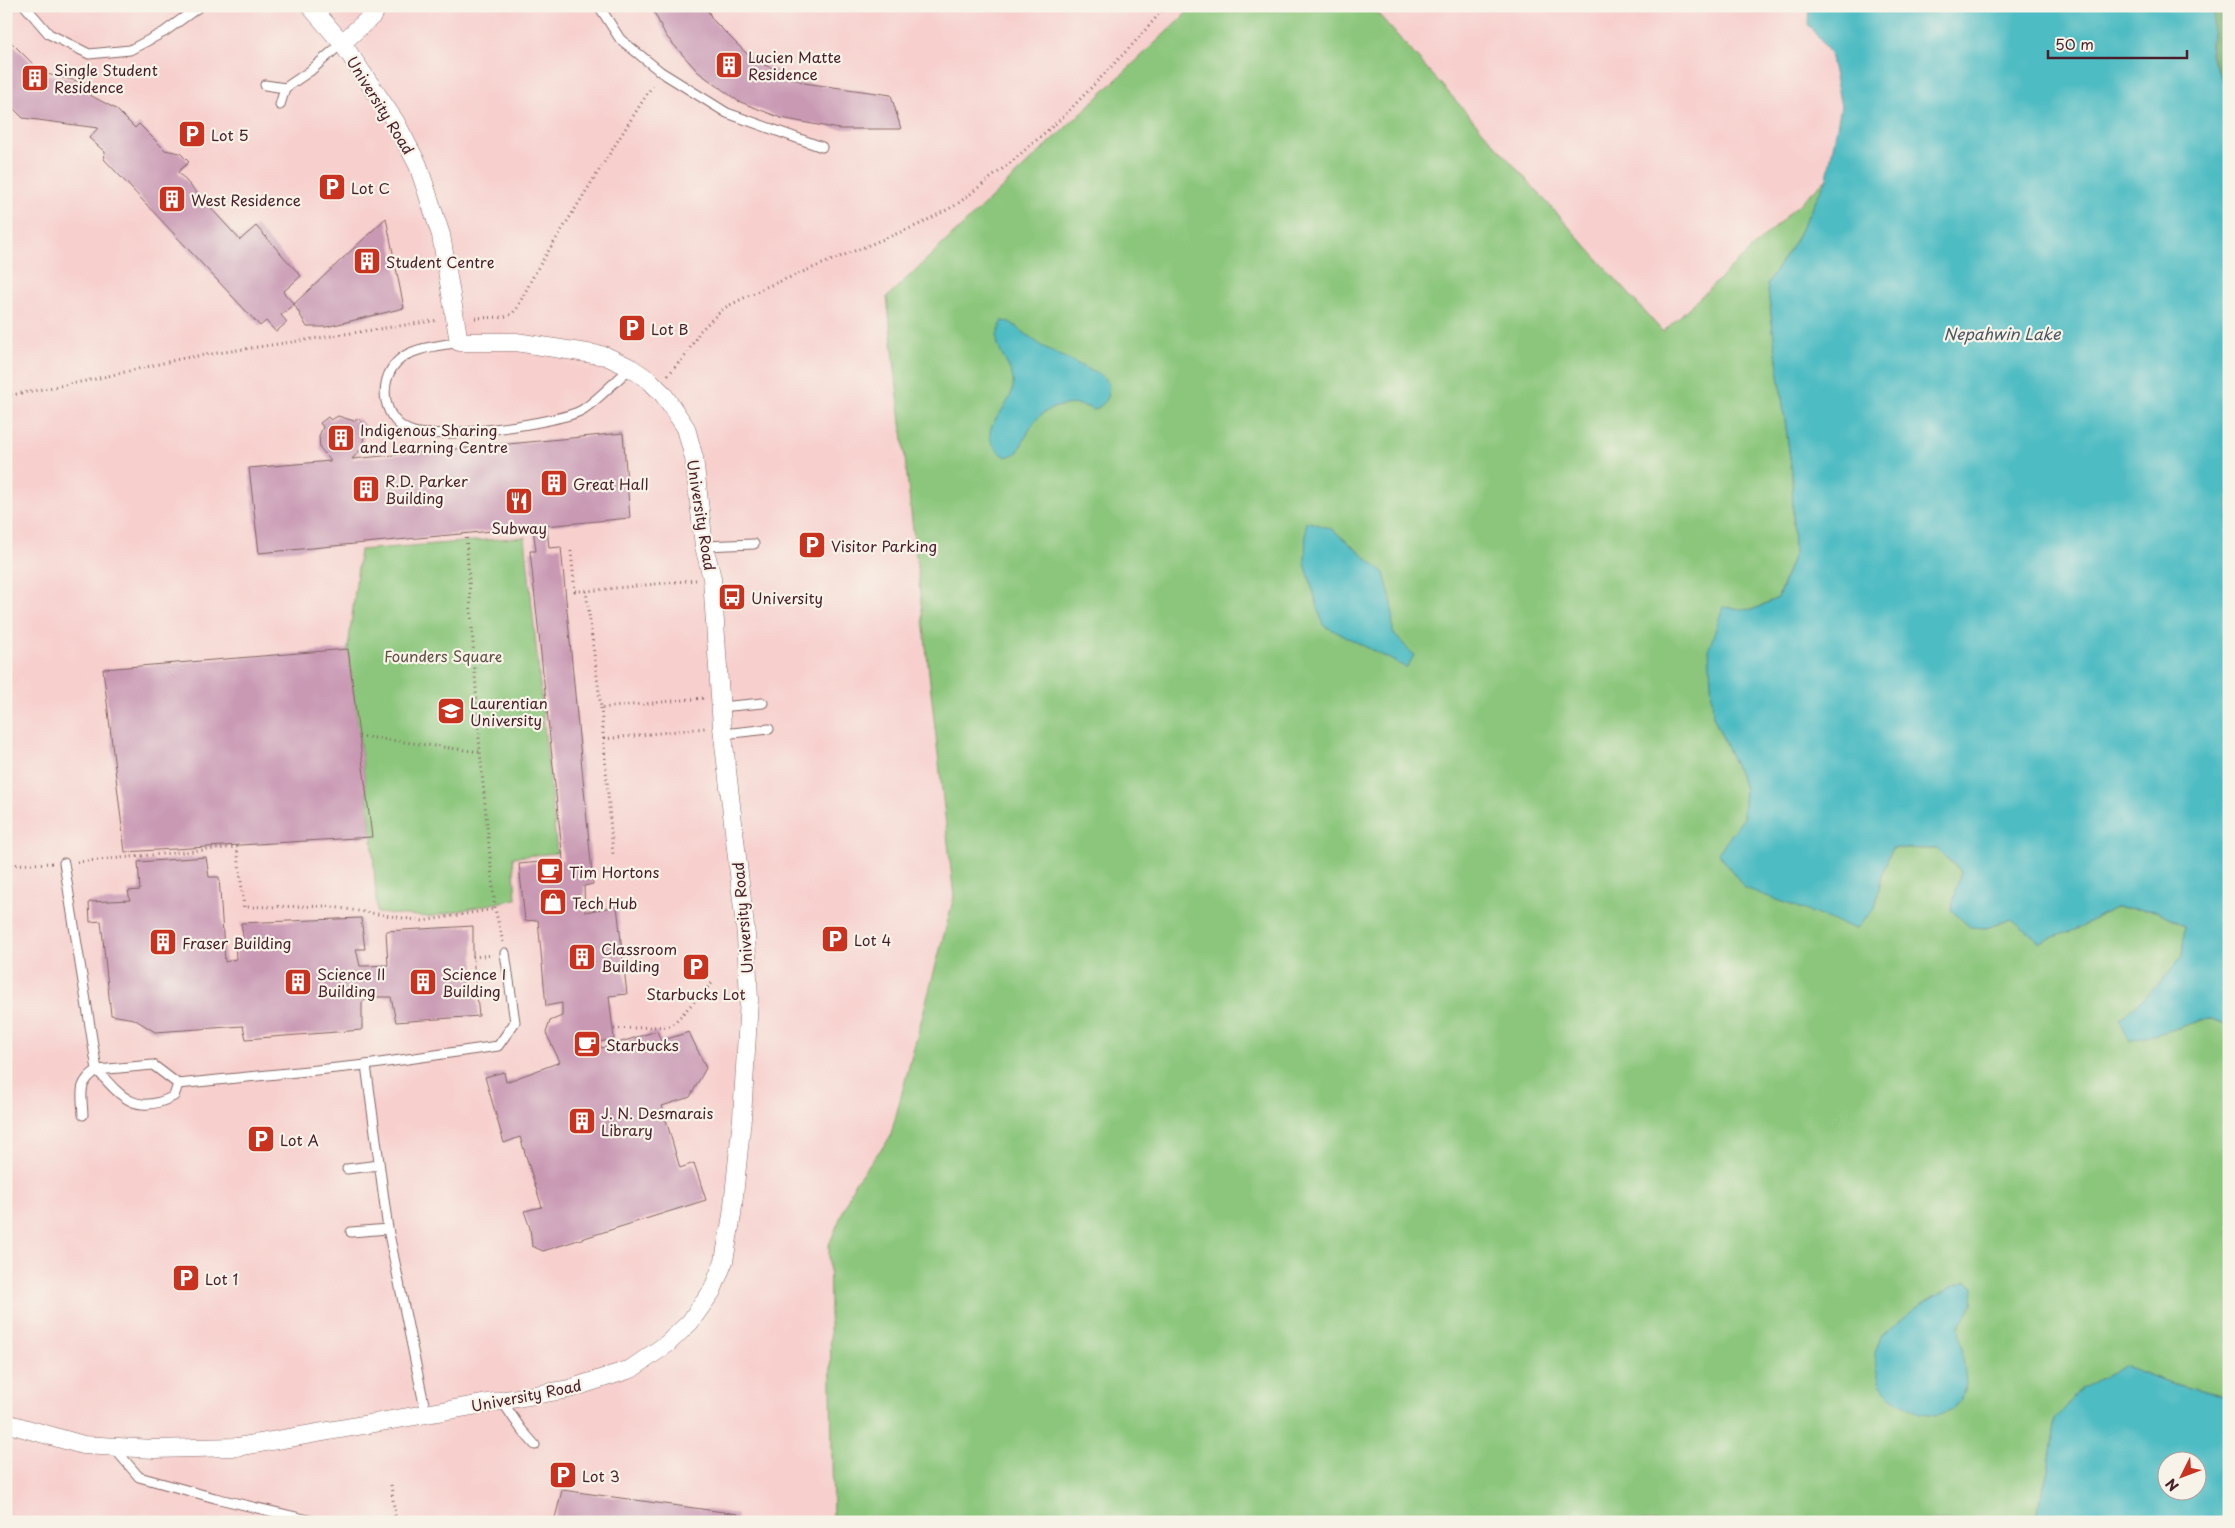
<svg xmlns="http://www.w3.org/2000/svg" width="2235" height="1528" font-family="'Playpen Sans',sans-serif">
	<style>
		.built { fill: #f7d0ce }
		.green { fill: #8bc67b; stroke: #6a7253 }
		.forest { fill: #70ab6b; stroke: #5d654b }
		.water { fill: #4dbcc3; stroke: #4c6e77; fill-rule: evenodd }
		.building { fill: #c999b4 }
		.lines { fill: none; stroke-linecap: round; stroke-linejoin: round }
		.service-casing { stroke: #846665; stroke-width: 11 }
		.minor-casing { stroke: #846665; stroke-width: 19 }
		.path { stroke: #846665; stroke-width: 3; stroke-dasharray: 1 4; stroke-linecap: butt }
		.service { stroke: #fff; stroke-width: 9 }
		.minor { stroke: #fff; stroke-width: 18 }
		.labels { text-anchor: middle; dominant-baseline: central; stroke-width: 4.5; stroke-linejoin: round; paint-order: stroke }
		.poi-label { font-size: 15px; fill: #4a1f2b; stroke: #f7f3e8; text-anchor: start }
		.street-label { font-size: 15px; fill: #4a1f2b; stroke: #f7f3e8 }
		.park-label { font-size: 15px; fill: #5e5143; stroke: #f7f3e8 }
		.water-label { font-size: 16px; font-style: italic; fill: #4b5660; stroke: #f7f3e8 }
	</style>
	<rect width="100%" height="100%" fill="#f7f3e8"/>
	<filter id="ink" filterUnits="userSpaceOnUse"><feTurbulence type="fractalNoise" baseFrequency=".02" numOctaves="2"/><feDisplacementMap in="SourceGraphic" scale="10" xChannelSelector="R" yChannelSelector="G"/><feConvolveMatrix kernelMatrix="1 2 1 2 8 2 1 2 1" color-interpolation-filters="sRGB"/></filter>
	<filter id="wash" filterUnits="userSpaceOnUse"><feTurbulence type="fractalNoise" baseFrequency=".0096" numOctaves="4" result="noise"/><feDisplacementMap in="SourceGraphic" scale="20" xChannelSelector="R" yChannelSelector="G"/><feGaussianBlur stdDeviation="1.12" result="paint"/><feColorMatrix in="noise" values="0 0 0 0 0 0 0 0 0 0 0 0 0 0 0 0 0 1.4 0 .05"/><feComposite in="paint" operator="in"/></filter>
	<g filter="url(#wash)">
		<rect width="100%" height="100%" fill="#f0ead2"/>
		<g class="built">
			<path d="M6 6H1194L887 297 954 897 890 1138 855 1182 829 1245 833 1522H6Z"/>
			<path d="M1371 6H1809L1808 24 1830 53 1841 106 1827 178 1663 332Z"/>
		</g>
		<g class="green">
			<path d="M1194 6H1371L1663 332 1827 178 1795 241 1767 284 1792 473 1794 554 1778 598 1752 610 1713 716 1745 788 1743 819 1875 908 1883 871 1892 848 1937 849 1961 872 1952 910 1986 928 2012 919 2074 930 2116 907 2157 911 2185 926 2182 956 2157 986 2129 1041 2168 1031 2208 1018 2229 1025V1396H2221L2167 1382 2125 1366 2056 1419 2049 1465 2036 1522H833L829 1245 855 1182 890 1138 954 897 887 297Z"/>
			<path d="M525 537 557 853 513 857 516 899 429 917 377 913 372 837 348 649 360 550Z"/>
		</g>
		<path class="forest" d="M2211 6H2229V88L2224 85 2210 53 2214 12Z"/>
		<g class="water">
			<path d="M1809 6H2211L2214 12 2210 53 2224 85 2229 88V1025L2208 1018 2168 1031 2129 1041 2120 1019 2157 986 2182 956 2185 926 2157 911 2116 907 2074 930 2040 942 2012 919 1986 928 1970 927 1951 910 1961 871 1937 849 1892 848 1883 871 1875 908 1856 929 1745 888 1718 853 1743 819 1745 788 1713 716 1709 649 1723 607 1752 610 1778 598 1794 554 1792 473 1767 284 1795 241 1827 178 1841 106 1830 53 1808 24Z"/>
			<path d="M1002 321 1010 322 1042 346 1102 376 1109 384C1108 398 1106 404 1094 410 1082 404 1073 403 1060 406 1033 412 1030 432 1017 453L1006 457C968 430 1009 415 1013 387 1016 369 996 355 997 336 998 331 1001 326 1002 321Z"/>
			<path d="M1306 521 1332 529 1384 573 1392 604 1393 633 1414 655 1407 668 1323 625 1305 563Z"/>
			<path d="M1966 1281 1974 1286 1973 1305 1960 1325 1966 1385 1961 1399 1951 1411 1938 1416 1920 1414 1891 1397 1880 1383 1876 1369 1875 1353 1881 1336 1916 1308 1954 1285Z"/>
			<path d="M2125 1366 2167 1382 2221 1396H2229V1522H2036L2049 1465 2056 1419 2081 1389ZM2198 1460V1490H2168V1460Z"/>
		</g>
		<g id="blocks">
			<g class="building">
				<path d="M651 6H706L712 19 752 59 804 83 891 95 901 129H839L781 118 738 101 698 72 666 36Z"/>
				<path d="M6 37 42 73 86 83 88 94 116 109 135 128 139 124 165 150 180 153 189 162 178 172 240 240 256 226 301 276 283 292 294 304 386 218 404 308 326 327H307L294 304 281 315 287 322 276 332 266 321 260 326 104 159 105 152 89 138 98 128 23 118 6 101Z"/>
				<path d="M338 416 354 421 358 418 365 426 361 428 364 435 362 448 352 459 623 433 630 518 259 553 249 468 331 461 320 448 319 436 323 427 320 423 328 417 331 420Z"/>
				<path d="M547 527 549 548 561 547 593 884 584 886 585 912 617 906 627 994 609 996 614 1039 599 1042 601 1048 657 1031 661 1041 689 1032 706 1068 690 1097 662 1106 680 1168 694 1163 706 1200 543 1251 532 1246 530 1228 524 1211 542 1207 520 1137 504 1143 485 1077 504 1072 506 1082 560 1062 546 1033 550 1021 562 1016V1003L546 1006 538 920 525 921 519 864 563 860 530 551H536L533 528Z"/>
				<path d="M348 649 372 837 125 852 103 669Z"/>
				<path d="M206 857 209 877H219L225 962 236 959 235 943H244L241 923 361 918 365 949H356L360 966H367L388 965 386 931 473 926V957L479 1016 396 1022 391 997H371L362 1002V1030L246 1039 243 1026 155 1032 134 1019 111 1015 101 921 90 922 89 902 130 900 128 891 140 890 138 862Z"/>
				<path d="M562 1490 738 1514 737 1522H554Z"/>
			</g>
		</g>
	</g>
	<g filter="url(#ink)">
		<use href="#blocks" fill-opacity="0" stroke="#846665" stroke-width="1"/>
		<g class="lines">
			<g class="service-casing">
				<g id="service">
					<path d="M25 6 49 34 89 54 130 50 164 32 200 6"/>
					<path d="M599 6 620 39 661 72 727 113 822 147"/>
					<path d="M265 85 285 88"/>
					<path d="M280 105 285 88 310 71 342 43"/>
					<path d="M459 342C440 346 413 347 398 361 376 382 383 424 414 432 438 439 560 423 582 410 596 402 617 379 631 368"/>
					<path d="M704 546 754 544"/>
					<path d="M720 707 763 703"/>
					<path d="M723 734 769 729"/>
					<path d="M64 863 97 1070C77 1084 82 1093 83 1115"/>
					<path d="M153 1065 178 1084 174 1096C136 1116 121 1097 97 1070Z"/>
					<path d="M366 1065 498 1046 515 1022 505 953"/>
					<path d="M178 1084 366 1065 388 1229 426 1414"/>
					<path d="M347 1169 379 1165"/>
					<path d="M351 1232 388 1229"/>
					<path d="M502 1401 521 1429 535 1445"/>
					<path d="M114 1448 139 1477 215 1498 317 1522"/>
				</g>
			</g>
			<g class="minor-casing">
				<g id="minor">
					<path d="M342 43 373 15 378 6"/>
					<path d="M6 1423 83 1445 154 1449 237 1447 569 1389 631 1369 667 1344 690 1322 712 1291 724 1261 732 1215 742 1118 749 1000 746 935 722 727 712 578 704 546 694 458 686 428 663 394 650 381 631 368 606 356 516 342H459L441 235 418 165 395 121 342 43 310 6"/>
				</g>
			</g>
			<g class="path">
				<path d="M475 318 504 317 512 314 517 308 536 271 654 83"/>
				<path d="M668 375 686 355 700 331 724 308 766 287 918 225 956 205 1010 163 1062 118 1134 43 1166 6"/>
				<path d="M6 396 91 380 184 358 439 320"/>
				<path d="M466 533 480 752 495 909 503 942"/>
				<path d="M571 551 575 591H586"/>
				<path d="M696 580 586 591 601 708 704 698"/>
				<path d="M601 708 613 855"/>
				<path d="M359 736 480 752"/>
				<path d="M604 739 705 728"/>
				<path d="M77 862 237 847 244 907 326 906 423 921 495 909"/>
				<path d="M6 865 53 863"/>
				<path d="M473 957 493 955"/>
				<path d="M614 1029 671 1026 713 982"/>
				<path d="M391 1485 396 1522"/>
			</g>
			<use href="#service" class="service"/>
			<use href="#minor" class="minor"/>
		</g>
	</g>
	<defs>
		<g id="building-square" transform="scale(1.4375)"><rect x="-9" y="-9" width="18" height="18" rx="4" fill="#c8321e" stroke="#f7f3e8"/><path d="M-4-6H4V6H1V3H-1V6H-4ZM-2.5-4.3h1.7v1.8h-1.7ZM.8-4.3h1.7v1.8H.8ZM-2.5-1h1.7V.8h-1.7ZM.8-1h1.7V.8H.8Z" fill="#fff"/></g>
		<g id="parking-square" transform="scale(1.4375)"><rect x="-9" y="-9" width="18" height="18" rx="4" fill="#c8321e" stroke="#f7f3e8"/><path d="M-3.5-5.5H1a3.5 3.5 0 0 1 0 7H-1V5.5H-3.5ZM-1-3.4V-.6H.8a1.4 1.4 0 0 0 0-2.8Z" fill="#fff"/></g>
		<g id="restaurant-square" transform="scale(1.4375)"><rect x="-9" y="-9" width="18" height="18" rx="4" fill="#c8321e" stroke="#f7f3e8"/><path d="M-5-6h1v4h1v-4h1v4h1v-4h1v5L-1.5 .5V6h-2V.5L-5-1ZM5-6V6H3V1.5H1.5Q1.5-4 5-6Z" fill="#fff"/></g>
		<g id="bus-square" transform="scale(1.4375)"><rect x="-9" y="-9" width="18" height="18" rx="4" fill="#c8321e" stroke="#f7f3e8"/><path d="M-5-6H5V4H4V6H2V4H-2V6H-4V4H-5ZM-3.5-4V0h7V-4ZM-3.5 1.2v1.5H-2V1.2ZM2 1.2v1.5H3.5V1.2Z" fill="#fff"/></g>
		<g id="university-square" transform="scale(1.4375)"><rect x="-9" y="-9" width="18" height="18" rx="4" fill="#c8321e" stroke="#f7f3e8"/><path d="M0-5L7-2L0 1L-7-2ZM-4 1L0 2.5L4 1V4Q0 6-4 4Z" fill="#fff"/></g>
		<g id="cafe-square" transform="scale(1.4375)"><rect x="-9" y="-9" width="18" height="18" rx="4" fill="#c8321e" stroke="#f7f3e8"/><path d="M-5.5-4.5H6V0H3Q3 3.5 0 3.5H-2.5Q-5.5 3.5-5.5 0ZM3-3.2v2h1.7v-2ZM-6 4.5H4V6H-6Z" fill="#fff"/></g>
		<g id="shop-square" transform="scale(1.4375)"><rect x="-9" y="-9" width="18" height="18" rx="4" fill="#c8321e" stroke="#f7f3e8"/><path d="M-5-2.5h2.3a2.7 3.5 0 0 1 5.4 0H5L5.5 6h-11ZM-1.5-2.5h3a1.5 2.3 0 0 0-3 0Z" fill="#fff"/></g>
	</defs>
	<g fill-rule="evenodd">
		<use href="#building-square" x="729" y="65"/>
		<use href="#building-square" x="35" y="78"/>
		<use href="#parking-square" x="192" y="134"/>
		<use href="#parking-square" x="332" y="187"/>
		<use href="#building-square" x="172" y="199"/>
		<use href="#building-square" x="367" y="261"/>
		<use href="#parking-square" x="632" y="328"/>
		<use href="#building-square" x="341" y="438"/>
		<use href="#building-square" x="554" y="483"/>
		<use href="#building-square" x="366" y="489"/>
		<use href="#restaurant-square" x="519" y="501"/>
		<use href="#parking-square" x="812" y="545"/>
		<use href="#bus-square" x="732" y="597"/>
		<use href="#university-square" x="451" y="711"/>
		<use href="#cafe-square" x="550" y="871"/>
		<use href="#shop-square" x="553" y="902"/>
		<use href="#parking-square" x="835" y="939"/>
		<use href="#building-square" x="163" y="942"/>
		<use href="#building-square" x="582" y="957"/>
		<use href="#parking-square" x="696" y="967"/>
		<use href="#building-square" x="298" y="982"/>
		<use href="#building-square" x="423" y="982"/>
		<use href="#cafe-square" x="587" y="1044"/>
		<use href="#building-square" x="582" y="1121"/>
		<use href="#parking-square" x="261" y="1139"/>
		<use href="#parking-square" x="186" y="1278"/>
		<use href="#parking-square" x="563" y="1475"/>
	</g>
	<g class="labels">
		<g class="poi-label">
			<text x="748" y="56">Lucien Matte<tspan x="748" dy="17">Residence</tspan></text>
			<text x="54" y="69">Single Student<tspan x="54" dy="17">Residence</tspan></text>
			<text x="211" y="134">Lot 5</text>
			<text x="351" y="187">Lot C</text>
			<text x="191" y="199">West Residence</text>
			<text x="386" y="261">Student Centre</text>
			<text x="651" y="328">Lot B</text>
			<text x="360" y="429">Indigenous Sharing<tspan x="360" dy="17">and Learning Centre</tspan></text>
			<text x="385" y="480">R.D. Parker<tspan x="385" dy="17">Building</tspan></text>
			<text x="573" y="483">Great Hall</text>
			<text x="519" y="527" text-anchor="middle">Subway</text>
			<text x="831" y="545">Visitor Parking</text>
			<text x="751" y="597">University</text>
			<text x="470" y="702">Laurentian<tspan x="470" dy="17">University</tspan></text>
			<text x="569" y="871">Tim Hortons</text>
			<text x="572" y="902">Tech Hub</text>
			<text x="854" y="939">Lot 4</text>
			<text x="182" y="942">Fraser Building</text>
			<text x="601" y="948">Classroom<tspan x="601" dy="17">Building</tspan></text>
			<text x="317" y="973">Science II<tspan x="317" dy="17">Building</tspan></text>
			<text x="442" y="973">Science I<tspan x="442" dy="17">Building</tspan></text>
			<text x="696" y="993" text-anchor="middle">Starbucks Lot</text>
			<text x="606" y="1044">Starbucks</text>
			<text x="601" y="1112">J. N. Desmarais<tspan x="601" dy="17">Library</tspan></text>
			<text x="280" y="1139">Lot A</text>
			<text x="205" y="1278">Lot 1</text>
			<text x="582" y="1475">Lot 3</text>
		</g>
		<g class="street-label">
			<text transform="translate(381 105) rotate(58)">University Road</text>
			<text transform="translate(702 515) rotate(81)">University Road</text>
			<text transform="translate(742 918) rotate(-95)">University Road</text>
			<text transform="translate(526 1395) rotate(-11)">University Road</text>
		</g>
		<g class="park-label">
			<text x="443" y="655">Founders Square</text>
		</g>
		<g class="water-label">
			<text x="2002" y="333">Nepahwin Lake</text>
		</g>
	</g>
	<rect width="2235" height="1528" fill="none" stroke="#f7f3e8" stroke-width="25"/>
	<g transform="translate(2182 1476) rotate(228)"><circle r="24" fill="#f7f3e8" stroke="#b29e9c"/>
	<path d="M0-4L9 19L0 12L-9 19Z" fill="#c8321e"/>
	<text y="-8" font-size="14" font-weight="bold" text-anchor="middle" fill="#4a1f2b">N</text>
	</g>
	<path d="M2048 50v8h139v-8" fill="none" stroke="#4a1f2b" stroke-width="2.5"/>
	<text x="2055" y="50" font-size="15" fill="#4a1f2b" stroke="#f7f3e8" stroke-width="4" paint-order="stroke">50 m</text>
</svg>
